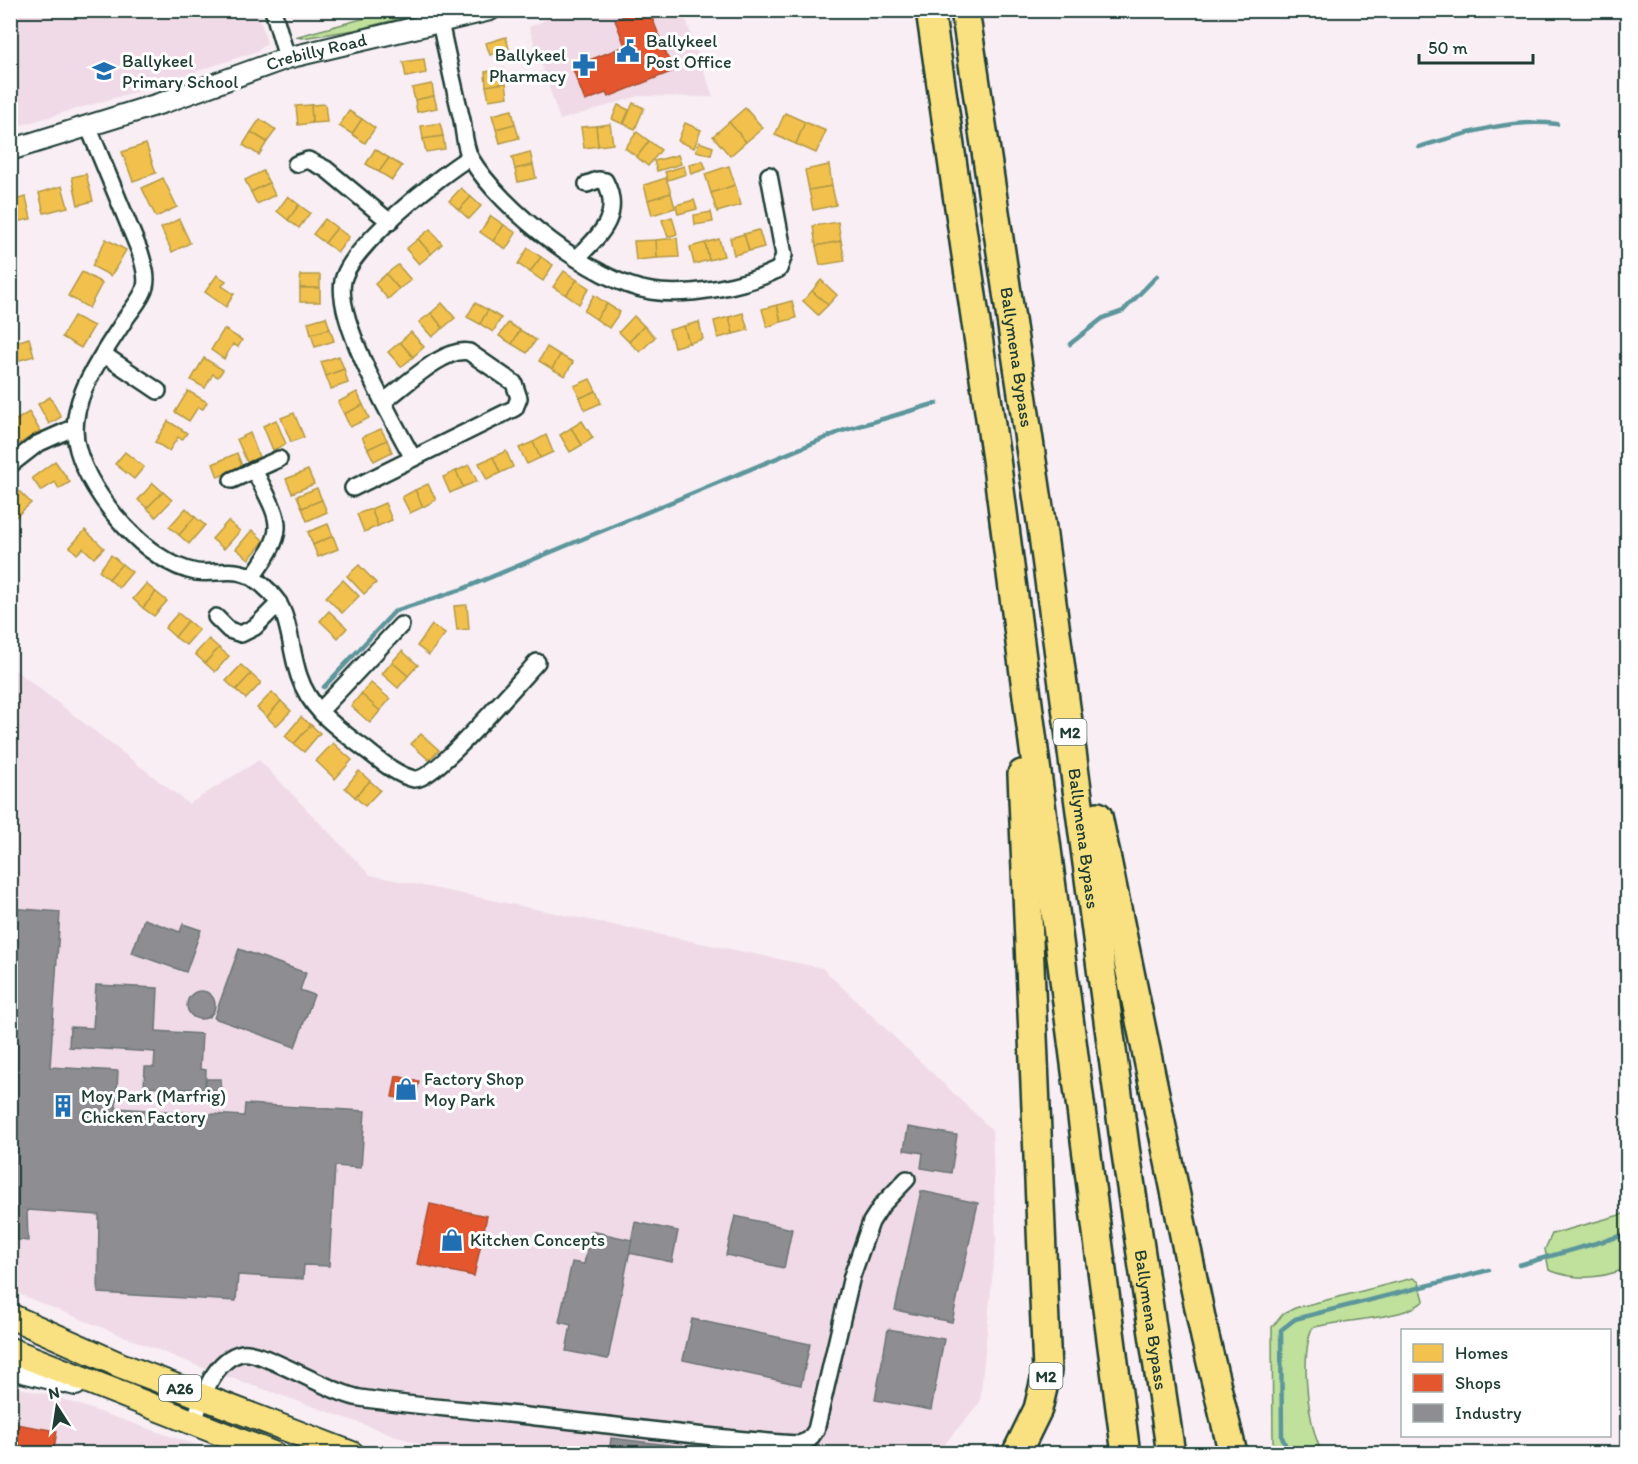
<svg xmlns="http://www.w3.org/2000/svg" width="1638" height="1464" font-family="Itim,sans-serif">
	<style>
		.built { fill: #f0dae7 }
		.green { fill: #c0e19b; stroke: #708f68; stroke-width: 1.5 }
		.homes { fill: #f2c14e; stroke: #b39946; stroke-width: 1.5 }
		.shops { fill: #e4572e; stroke: #a94f30; stroke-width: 1.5 }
		.industry { fill: #8d8d92; stroke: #6c7576; stroke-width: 1.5 }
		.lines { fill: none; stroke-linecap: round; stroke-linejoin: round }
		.stream { stroke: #5b969b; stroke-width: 4.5 }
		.minor-casing { stroke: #1f3d34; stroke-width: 20 }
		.tertiary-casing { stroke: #1f3d34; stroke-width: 24 }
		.primary-casing { stroke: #1f3d34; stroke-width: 28 }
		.motorway-casing { stroke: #1f3d34; stroke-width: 32 }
		.minor { stroke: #fff; stroke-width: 15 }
		.tertiary { stroke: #fff; stroke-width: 20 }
		.primary { stroke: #f9e181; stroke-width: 24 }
		.motorway { stroke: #f9e181; stroke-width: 27 }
		.labels { text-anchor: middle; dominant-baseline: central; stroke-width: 6; stroke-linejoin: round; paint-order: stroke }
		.shield { fill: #fff; stroke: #627771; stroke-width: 1.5 }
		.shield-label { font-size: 16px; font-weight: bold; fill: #1f3d34 }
		.poi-label { font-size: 18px; fill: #1f3d34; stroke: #fff; text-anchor: start }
		.street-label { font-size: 18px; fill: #1f3d34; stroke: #fff }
	</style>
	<rect width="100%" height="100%" fill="#f8eef4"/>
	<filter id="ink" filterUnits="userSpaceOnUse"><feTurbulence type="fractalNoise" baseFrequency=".0167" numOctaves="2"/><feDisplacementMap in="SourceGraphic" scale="12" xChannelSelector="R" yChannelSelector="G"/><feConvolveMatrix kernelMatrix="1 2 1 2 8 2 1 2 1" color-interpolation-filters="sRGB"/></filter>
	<g filter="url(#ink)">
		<g class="built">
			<path d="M671 10 673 14 683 11 713 97 639 96 560 120 529 27 567 11Z"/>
			<path d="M10 11H257L267 43 258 51 138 91 11 128Z"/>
			<path d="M10 666 189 804 259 760 370 875 822 968 992 1130 996 1239 980 1402 937 1453H445L198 1366 11 1291Z"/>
			<path d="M11 1386 53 1396 219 1453 11 1454Z"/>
		</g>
		<g class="green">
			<path d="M395 10 431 11 354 30 302 38 295 37Z"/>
			<path d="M1627 1213V1268C1601 1279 1576 1281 1549 1270L1545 1249 1552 1234Z"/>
			<path d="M1413 1278 1419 1282 1424 1300C1408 1320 1339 1319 1312 1328 1300 1358 1308 1424 1322 1453H1276L1273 1441 1272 1327 1283 1314 1295 1308Z"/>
		</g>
		<g class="homes">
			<path d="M506 37 509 49 490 55 486 43Z"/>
			<path d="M424 59 426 73 406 77 403 62Z"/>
			<path d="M504 69 506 83 486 86 485 72Z"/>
			<path d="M506 83 508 97 489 100 486 86Z"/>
			<path d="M432 84 434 96 415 100 412 88Z"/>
			<path d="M434 96 437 108 417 112 415 100Z"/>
			<path d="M633 103 644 108 635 129 624 124Z"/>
			<path d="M325 104 327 122 312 123 311 105Z"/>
			<path d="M311 105 312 123 298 125 296 106Z"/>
			<path d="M618 105 629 110 623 124 612 119Z"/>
			<path d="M745 108 763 128 746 142 729 122Z"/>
			<path d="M512 110 515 124 496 129 492 115Z"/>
			<path d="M349 111 362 119 352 134 339 126Z"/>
			<path d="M785 113 805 122 796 144 775 135Z"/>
			<path d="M260 119 276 130 267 142 251 132Z"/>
			<path d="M362 119 375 128 365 143 352 134Z"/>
			<path d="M729 122 746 142 730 156 713 136Z"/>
			<path d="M805 122 826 131 816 153 796 144Z"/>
			<path d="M440 123 443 136 423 139 421 126Z"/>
			<path d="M685 123 701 130 694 148 678 141Z"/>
			<path d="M515 124 519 138 500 143 496 129Z"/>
			<path d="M610 124 613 144 598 146 596 126Z"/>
			<path d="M596 126 598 146 584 148 581 127Z"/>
			<path d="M251 132 267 142 259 155 243 145Z"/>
			<path d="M637 132 649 141 637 157 625 148Z"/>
			<path d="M443 136 445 149 426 152 423 139Z"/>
			<path d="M649 141 661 150 648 166 637 157Z"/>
			<path d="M699 142 713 147 711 155 696 151Z"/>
			<path d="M146 144 156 173 133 181 122 152Z"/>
			<path d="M375 149 389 158 379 172 366 164Z"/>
			<path d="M530 152 533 165 515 169 512 157Z"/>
			<path d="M678 155 681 164 657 171 654 161Z"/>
			<path d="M389 158 402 166 392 180 379 172Z"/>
			<path d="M703 161 706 169 691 174 689 165Z"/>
			<path d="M533 165 536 178 518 182 515 169Z"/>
			<path d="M829 165 832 186 809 190 805 170Z"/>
			<path d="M684 166 686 174 668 180 665 172Z"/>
			<path d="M729 166 735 185 711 193 705 174Z"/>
			<path d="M263 171 269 183 251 192 245 180Z"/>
			<path d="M86 174 93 201 78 205 72 177Z"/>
			<path d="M163 178 177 207 156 217 142 188Z"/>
			<path d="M666 178 671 193 648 200 644 185Z"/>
			<path d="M269 183 275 195 257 204 251 192Z"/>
			<path d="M735 185 741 205 717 212 711 193Z"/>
			<path d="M62 186 68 207 44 213 39 193Z"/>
			<path d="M832 186 836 205 813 210 809 190Z"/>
			<path d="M461 188 471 197 459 210 449 201Z"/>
			<path d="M671 193 675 208 652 215 648 200Z"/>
			<path d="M288 196 299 205 288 220 277 211Z"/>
			<path d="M26 197 31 219 10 223V201Z"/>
			<path d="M471 197 481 206 469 219 459 210Z"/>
			<path d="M694 200 697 209 678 214 676 205Z"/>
			<path d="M299 205 310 213 299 228 288 220Z"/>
			<path d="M711 212 713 222 695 225 694 215Z"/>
			<path d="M491 216 504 225 493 241 480 232Z"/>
			<path d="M672 217 677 234 668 237 662 220Z"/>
			<path d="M179 219 190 243 172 252 161 228Z"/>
			<path d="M325 219 337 228 325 243 313 234Z"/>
			<path d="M838 222 841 241 816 246 813 226Z"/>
			<path d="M504 225 516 233 506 249 493 241Z"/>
			<path d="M337 228 349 237 338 252 325 243Z"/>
			<path d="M430 229 442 244 431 254 418 239Z"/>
			<path d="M759 230 764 247 749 251 744 234Z"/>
			<path d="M744 234 749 251 734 255 730 238Z"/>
			<path d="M677 238 679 257 657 258 656 240Z"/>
			<path d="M106 239 126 250 111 276 92 266Z"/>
			<path d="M418 239 431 254 419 264 406 249Z"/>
			<path d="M719 239 724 256 709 260 705 243Z"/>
			<path d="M656 240 657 258 636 260 634 241Z"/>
			<path d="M841 241 845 261 820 265 816 246Z"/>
			<path d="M705 243 709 260 694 264 690 247Z"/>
			<path d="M528 248 541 257 530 272 518 264Z"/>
			<path d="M541 257 553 265 543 281 530 272Z"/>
			<path d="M398 265 411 280 399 289 386 274Z"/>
			<path d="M564 271 577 280 566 295 553 287Z"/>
			<path d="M82 272 102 283 89 308 68 296Z"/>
			<path d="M386 274 399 289 388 299 375 284Z"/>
			<path d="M217 275 226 281 222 286 234 294 226 307 205 292Z"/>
			<rect x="300" y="275" width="20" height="13"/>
			<path d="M577 280 589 288 579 304 566 295Z"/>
			<path d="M821 280 837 295 828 305 812 291Z"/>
			<rect x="300" y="288" width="20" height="14"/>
			<path d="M812 291 828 305 818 315 803 301Z"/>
			<path d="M594 295 607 304 596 319 584 311Z"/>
			<path d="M792 301 796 318 781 322 777 305Z"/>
			<path d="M442 303 455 318 443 328 431 313Z"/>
			<path d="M475 303 488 310 480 324 467 317Z"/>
			<path d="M607 304 620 312 609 328 596 319Z"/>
			<path d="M777 305 781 322 767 327 762 309Z"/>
			<path d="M488 310 501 318 493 332 480 324Z"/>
			<path d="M431 313 443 328 432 337 419 322Z"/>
			<path d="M743 313 748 330 733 334 729 317Z"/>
			<path d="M74 316 94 326 81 348 62 337Z"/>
			<path d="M634 316 644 326 629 342 619 332Z"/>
			<path d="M326 317 330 329 311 334 308 322Z"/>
			<path d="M729 317 733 334 718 338 714 321Z"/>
			<path d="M699 322 703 339 689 343 684 326Z"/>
			<path d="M508 323 520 330 512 344 499 336Z"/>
			<path d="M644 326 655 337 640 352 629 342Z"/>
			<path d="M684 326 689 343 674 347 669 330Z"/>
			<path d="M224 329 242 340 238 347 233 344 224 359 211 350Z"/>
			<path d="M330 329 334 341 315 347 311 334Z"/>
			<path d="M520 330 536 340 527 353 512 344Z"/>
			<path d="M411 332 424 347 413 357 400 342Z"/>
			<path d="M29 338 34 356 10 363V344Z"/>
			<path d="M400 342 413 357 401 367 388 352Z"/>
			<path d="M547 347 560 355 552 369 539 361Z"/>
			<path d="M560 355 573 362 565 376 552 369Z"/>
			<path d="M339 356 344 369 326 376 321 362Z"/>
			<path d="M204 358 223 370 218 377 213 374 205 388 191 380Z"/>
			<path d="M344 369 348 383 331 389 326 376Z"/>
			<path d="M590 379 596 391 580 398 574 386Z"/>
			<path d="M188 391 207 402 203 409 198 407 189 421 175 412Z"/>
			<path d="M596 391 601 403 585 410 580 398Z"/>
			<path d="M357 392 363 405 344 414 338 402Z"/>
			<path d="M50 397 61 417 49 424 38 404Z"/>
			<path d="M363 405 369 418 350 427 344 414Z"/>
			<path d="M29 412 40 431 19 444 10 431V424Z"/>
			<path d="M294 413 304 437 291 442 281 418Z"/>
			<path d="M276 420 286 444 273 450 263 426Z"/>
			<path d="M168 421 187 433 182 440 178 437 169 451 155 442Z"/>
			<path d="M582 421 593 438 582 445 571 428Z"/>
			<path d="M571 428 582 445 570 452 560 435Z"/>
			<path d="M381 429 387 440 368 449 362 437Z"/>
			<path d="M250 433 259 457 247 462 237 439Z"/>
			<path d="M546 435 553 452 540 458 533 442Z"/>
			<path d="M387 440 392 452 374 461 368 449Z"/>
			<path d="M533 442 540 458 527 464 519 448Z"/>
			<path d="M506 451 513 467 500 473 493 457Z"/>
			<path d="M125 452 144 467 134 479 115 464Z"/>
			<path d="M237 453 242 466 218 477 213 464Z"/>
			<path d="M493 457 500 473 487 480 479 463Z"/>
			<path d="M55 461 70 482 59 489 55 482 41 491 32 478Z"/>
			<path d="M469 465 477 481 463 487 456 471Z"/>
			<path d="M308 470 314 484 292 493 286 479Z"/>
			<path d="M456 471 463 487 450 493 443 477Z"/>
			<path d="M153 483 163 492 147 508 138 500Z"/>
			<path d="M428 484 436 500 423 507 415 490Z"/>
			<path d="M317 488 322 500 302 508 297 496Z"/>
			<path d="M18 490 31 503 10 522V497Z"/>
			<path d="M415 490 423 507 410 513 402 497Z"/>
			<path d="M163 492 172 500 156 517 147 508Z"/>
			<path d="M322 500 327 512 307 521 302 508Z"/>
			<path d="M385 503 392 520 378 526 371 509Z"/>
			<path d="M186 508 195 517 179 535 169 527Z"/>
			<path d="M371 509 378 526 364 532 357 514Z"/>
			<path d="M195 517 205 525 189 544 179 535Z"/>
			<path d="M228 521 240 531 224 549 212 539Z"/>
			<path d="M328 524 333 536 313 545 308 532Z"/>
			<path d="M85 530 104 548 94 558 83 548 77 554 70 547Z"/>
			<path d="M252 530 264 541 249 559 236 549Z"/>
			<path d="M333 536 338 549 318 557 313 545Z"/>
			<path d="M111 555 122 564 109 579 99 571Z"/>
			<path d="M122 564 132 572 119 588 109 579Z"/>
			<path d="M359 565 376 583 364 594 347 576Z"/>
			<path d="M343 580 359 596 342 613 326 597Z"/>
			<path d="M146 584 156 592 143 608 133 599Z"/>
			<path d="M156 592 167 601 154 616 143 608Z"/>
			<path d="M467 605 469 629 457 630 454 606Z"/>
			<path d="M329 611 347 628 338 638 320 621Z"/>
			<path d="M178 613 188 621 175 637 165 628Z"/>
			<path d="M188 621 199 630 186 645 175 637Z"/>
			<path d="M432 625 445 634 429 655 417 646Z"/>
			<path d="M209 639 219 648 205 663 195 654Z"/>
			<path d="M219 648 229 656 215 672 205 663Z"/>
			<path d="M402 651 418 665 408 676 392 662Z"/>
			<path d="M392 662 408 676 398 688 382 674Z"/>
			<path d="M241 665 251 674 236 690 226 681Z"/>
			<path d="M251 674 261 683 246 699 236 690Z"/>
			<path d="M371 683 390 699 380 711 361 694Z"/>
			<path d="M272 692 281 701 267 717 257 708Z"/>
			<path d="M361 694 380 711 370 723 351 706Z"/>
			<path d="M281 701 291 711 276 726 267 717Z"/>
			<path d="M301 717 311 725 294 744 285 736Z"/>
			<path d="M311 725 320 733 304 752 294 744Z"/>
			<path d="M421 734 439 750 429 760 411 744Z"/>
			<path d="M333 743 352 760 335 779 316 761Z"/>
			<path d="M359 771 370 781 355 797 345 788Z"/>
			<path d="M370 781 380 790 365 806 355 797Z"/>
		</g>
		<g class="shops">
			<path d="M640 10H649L673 71 608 97 606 93 585 101 572 67 625 46 615 20Z"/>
			<path d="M396 1076 419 1081 415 1101 392 1097Z"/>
			<path d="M430 1204 487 1216 474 1276 417 1264Z"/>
			<path d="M10 1423 57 1431 53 1454H10Z"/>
		</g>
		<g class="industry">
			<path d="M10 908 60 912 50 1067 118 1071 116 1108 244 1116 245 1104 365 1111 361 1168 335 1166 329 1266 304 1265 303 1279 238 1275 236 1301 98 1293 99 1215 27 1210 28 1241 10 1239Z"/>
			<path d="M144 919 180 932 183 924 201 930 186 972 132 953Z"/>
			<path d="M239 949 306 973 300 990 314 995 295 1047 214 1018Z"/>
			<path d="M96 985 158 988 156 1031 202 1034 200 1069 206 1070 205 1090 144 1087 145 1067H154L155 1052 69 1047 70 1027 93 1028Z"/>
			<circle cx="201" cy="1005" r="14"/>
			<path d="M206 1079H221V1091L205 1090Z"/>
			<path d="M908 1127 957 1135 951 1173 921 1168 923 1153 904 1150Z"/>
			<path d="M921 1191 978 1203 952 1322 895 1310Z"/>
			<path d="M735 1216 792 1229 784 1268 726 1255Z"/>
			<path d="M635 1222 678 1231 672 1262 629 1253Z"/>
			<path d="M591 1231 632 1240 608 1359 566 1351 571 1325 559 1322 572 1262 584 1264Z"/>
			<path d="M692 1319 810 1344 801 1385 683 1360Z"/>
			<path d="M888 1329 944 1339 931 1410 875 1400Z"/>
			<path d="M611 1438 736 1453V1454H609Z"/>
		</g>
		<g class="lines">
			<g class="stream">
				<path d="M1419 147C1464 134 1510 118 1557 124"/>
				<path d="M1070 344 1103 318 1123 311 1157 276"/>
				<path d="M324 687 395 611 460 590 842 431 937 403"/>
				<path d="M1519 1265 1628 1234"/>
				<path d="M1289 1454 1282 1437 1281 1330 1295 1319 1489 1270"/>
			</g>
			<g class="minor-casing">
				<g id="minor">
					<path d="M273 10 287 58"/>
					<path d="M440 22C447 55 454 87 462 120 464 132 465 149 471 159 501 209 593 282 651 291 688 297 746 286 779 269L784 255 769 175"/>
					<path d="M88 126 140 252C143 263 148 276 145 287 143 297 132 309 126 318 103 355 64 403 78 450 91 496 146 563 196 572 215 575 235 566 253 578 294 604 286 637 299 676 309 707 332 724 357 743 374 755 393 774 414 779 434 782 520 680 537 662"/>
					<path d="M296 164 308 160 326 169 390 222"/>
					<path d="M577 258C600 235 623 215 605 181L598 180 587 184"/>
					<path d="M103 354 158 391"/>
					<path d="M413 458C393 421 335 320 343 281 349 248 440 175 470 157"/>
					<path d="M10 465 37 444 73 428"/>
					<path d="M232 480 279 459"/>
					<path d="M353 488 515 408 519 398 514 383 469 352C445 346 404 387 384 401"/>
					<path d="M252 577C289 527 281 523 254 470"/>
					<path d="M216 617 229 630 241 634 255 627 279 603"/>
					<path d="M320 711 401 625"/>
					<path d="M193 1424C202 1399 213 1359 242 1353 261 1349 329 1393 360 1398 419 1407 477 1410 536 1417 624 1426 711 1439 799 1444L809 1440 816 1430 852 1276 871 1222 882 1205 907 1179"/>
				</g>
			</g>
			<g class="tertiary-casing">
				<g id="tertiary">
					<path id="s1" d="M10 150 165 102 287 58 490 10"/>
					<path d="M10 1369 76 1385"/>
				</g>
			</g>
			<g class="primary-casing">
				<g id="primary">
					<path d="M10 1316 120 1365 352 1454"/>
					<path d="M10 1350 273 1454"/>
				</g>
			</g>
			<g class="motorway-casing">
				<g id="motorway">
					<path d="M930 10 996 459 1126 1454"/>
					<path id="s2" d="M965 10 1042 528 1125 1147 1171 1454"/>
					<path d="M1098 816 1205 1337 1233 1454"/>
					<path d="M1016 1454 1038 1409 1047 1371 1022 774"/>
				</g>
			</g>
			<use href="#minor" class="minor"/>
			<use href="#tertiary" class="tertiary"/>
			<use href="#primary" class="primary"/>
			<use href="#motorway" class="motorway"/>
		</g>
	</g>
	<defs>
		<g id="civic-bare" transform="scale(1.8)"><path d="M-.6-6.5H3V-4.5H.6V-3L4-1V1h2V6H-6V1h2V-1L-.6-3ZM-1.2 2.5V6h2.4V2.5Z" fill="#1f6fb2" stroke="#fff" stroke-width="2.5" paint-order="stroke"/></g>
		<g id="pharmacy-bare" transform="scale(1.8)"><path d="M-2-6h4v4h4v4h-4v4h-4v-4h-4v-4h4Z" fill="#1f6fb2" stroke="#fff" stroke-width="2.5" paint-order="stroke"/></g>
		<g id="school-bare" transform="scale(1.8)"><path d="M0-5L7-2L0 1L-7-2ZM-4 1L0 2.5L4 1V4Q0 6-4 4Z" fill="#1f6fb2" stroke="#fff" stroke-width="2.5" paint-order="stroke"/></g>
		<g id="shop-bare" transform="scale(1.8)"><path d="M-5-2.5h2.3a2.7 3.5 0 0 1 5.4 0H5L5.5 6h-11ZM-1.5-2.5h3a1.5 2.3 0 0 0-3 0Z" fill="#1f6fb2" stroke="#fff" stroke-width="2.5" paint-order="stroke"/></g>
		<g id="building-bare" transform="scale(1.8)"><path d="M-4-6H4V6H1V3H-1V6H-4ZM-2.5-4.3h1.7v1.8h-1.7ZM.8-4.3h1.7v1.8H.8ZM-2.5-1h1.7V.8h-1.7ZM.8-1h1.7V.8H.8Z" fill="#1f6fb2" stroke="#fff" stroke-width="2.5" paint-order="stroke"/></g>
	</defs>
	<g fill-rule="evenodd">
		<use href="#civic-bare" x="628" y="51"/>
		<use href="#pharmacy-bare" x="584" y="65"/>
		<use href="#school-bare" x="104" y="71"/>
		<use href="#shop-bare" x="406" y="1089"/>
		<use href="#building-bare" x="63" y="1106"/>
		<use href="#shop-bare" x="452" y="1240"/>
	</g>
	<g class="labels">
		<g class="shield">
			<rect x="1053.5" y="719" width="33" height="26" rx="4.5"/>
			<rect x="1029.5" y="1363" width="33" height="26" rx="4.5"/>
			<rect x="159" y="1375" width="42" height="26" rx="4.5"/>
		</g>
		<g class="shield-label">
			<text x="1070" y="732">M2</text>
			<text x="1046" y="1376">M2</text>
			<text x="180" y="1388">A26</text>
		</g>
		<g class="poi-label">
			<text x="646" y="41">Ballykeel<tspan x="646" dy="21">Post Office</tspan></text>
			<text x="566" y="55" text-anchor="end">Ballykeel<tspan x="566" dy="21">Pharmacy</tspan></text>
			<text x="122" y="61">Ballykeel<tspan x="122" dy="21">Primary School</tspan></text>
			<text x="424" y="1079">Factory Shop<tspan x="424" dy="21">Moy Park</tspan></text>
			<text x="81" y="1096">Moy Park (Marfrig)<tspan x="81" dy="21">Chicken Factory</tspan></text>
			<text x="470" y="1240">Kitchen Concepts</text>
		</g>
		<g class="street-label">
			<text stroke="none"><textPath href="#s1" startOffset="322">Crebilly Road</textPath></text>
			<text stroke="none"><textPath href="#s2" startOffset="351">Ballymena Bypass</textPath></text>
			<text stroke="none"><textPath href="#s2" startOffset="837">Ballymena Bypass</textPath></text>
			<text stroke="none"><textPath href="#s2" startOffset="1323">Ballymena Bypass</textPath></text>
		</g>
	</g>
	<rect width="1638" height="1464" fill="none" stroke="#fff" stroke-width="36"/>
	<rect x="18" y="18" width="1602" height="1428" fill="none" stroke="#1f3d34" stroke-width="2" filter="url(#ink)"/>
	<rect x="1401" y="1329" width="210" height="108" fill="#ffffff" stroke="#a5b1ae" stroke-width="1.5"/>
	<rect x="1413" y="1344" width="30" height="18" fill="#f2c14e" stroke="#a5b1ae" stroke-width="1.5"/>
	<text x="1455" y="1359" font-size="18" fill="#1f3d34">Homes</text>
	<rect x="1413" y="1374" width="30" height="18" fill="#e4572e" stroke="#a5b1ae" stroke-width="1.5"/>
	<text x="1455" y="1389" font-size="18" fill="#1f3d34">Shops</text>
	<rect x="1413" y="1404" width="30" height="18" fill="#8d8d92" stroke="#a5b1ae" stroke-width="1.5"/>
	<text x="1455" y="1419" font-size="18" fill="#1f3d34">Industry</text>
	<g transform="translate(57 1407) rotate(348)" stroke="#ffffff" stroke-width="4.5" paint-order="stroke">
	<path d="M0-4.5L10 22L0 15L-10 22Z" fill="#1f3d34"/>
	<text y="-9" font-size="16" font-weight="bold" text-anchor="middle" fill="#1f3d34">N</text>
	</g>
	<path d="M1419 54v9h114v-9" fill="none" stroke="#1f3d34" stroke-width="3"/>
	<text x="1428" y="54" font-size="18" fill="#1f3d34" stroke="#ffffff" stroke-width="4.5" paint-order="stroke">50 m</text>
</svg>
